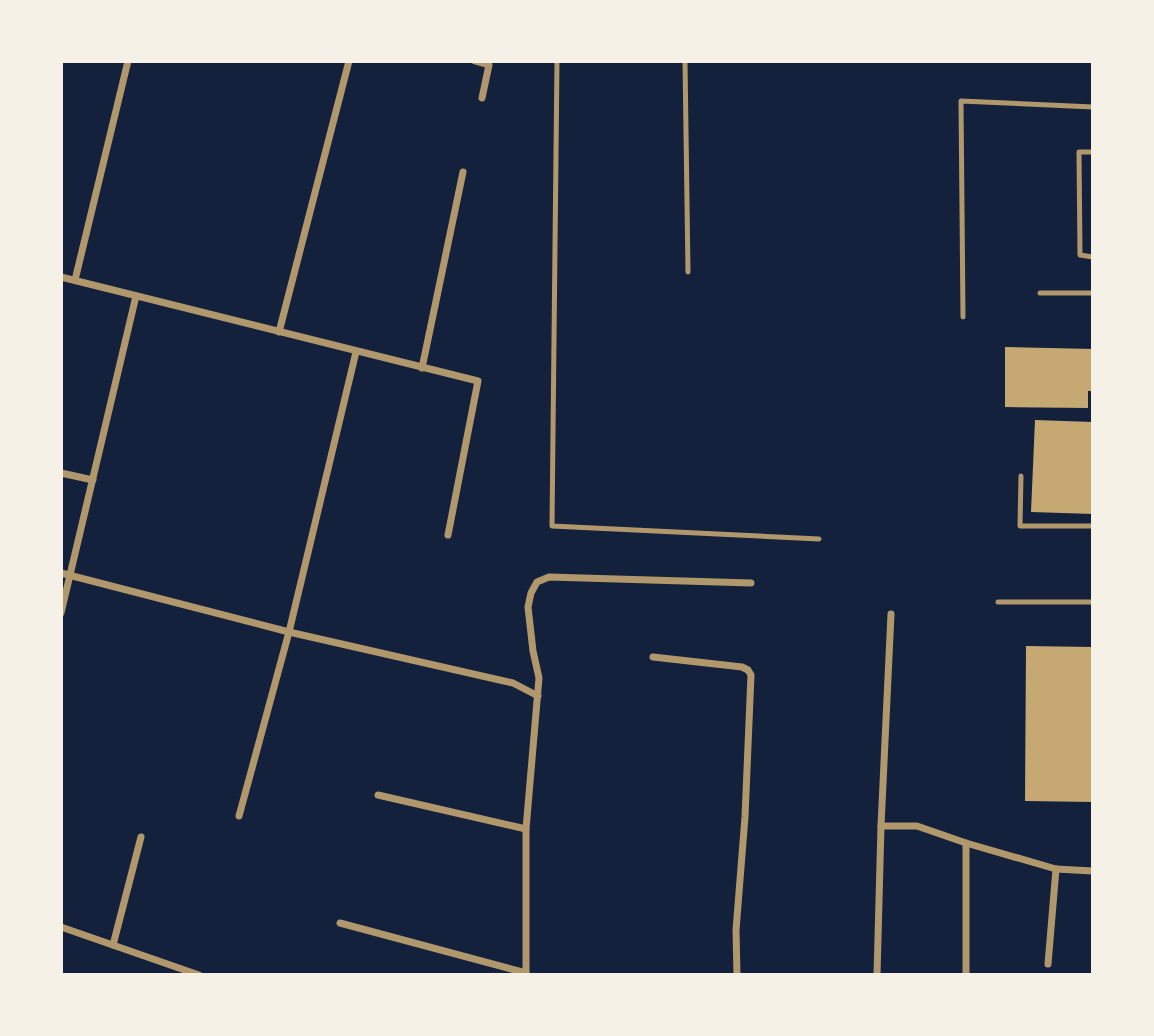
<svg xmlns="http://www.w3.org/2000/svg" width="1154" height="1036" font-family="Lora,serif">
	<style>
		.building { fill: #c6a872 }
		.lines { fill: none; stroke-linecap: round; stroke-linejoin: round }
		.service { stroke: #b1986c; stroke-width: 5 }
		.minor { stroke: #b1986c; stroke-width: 7 }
	</style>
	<rect width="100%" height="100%" fill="#14213d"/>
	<g class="building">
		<path d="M1005 347 1093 349V391H1088V408L1005 407Z"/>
		<path d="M1035 420 1093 422V514L1031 512Z"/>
		<path d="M1026 646 1093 647V802L1025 801Z"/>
	</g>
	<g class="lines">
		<g class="service">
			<path d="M557 61 552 526 819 539"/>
			<path d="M685 61 688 272"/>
			<path d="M1093 152H1079L1080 255 1093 257"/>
			<path d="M1040 293H1093"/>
			<path d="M963 317 961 101 1093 107"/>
			<path d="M1021 476 1020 526H1093"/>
			<path d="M998 602H1093"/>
		</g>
		<g class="minor">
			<path d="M475 61 489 65 482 98"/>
			<path d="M61 277 478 381 448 535"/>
			<path d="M75 280 128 61"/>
			<path d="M279 332 349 61"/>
			<path d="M422 368 463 172"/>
			<path d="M61 473 93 480"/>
			<path d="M61 573 289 632 513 683 538 696"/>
			<path d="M61 613 136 296"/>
			<path d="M653 657 742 667 748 670 751 675 745 817 736 930 737 975"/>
			<path d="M378 795 526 829"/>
			<path d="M239 816 289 632 356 352"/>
			<path d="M881 826H917L966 843 1056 869 1093 871"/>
			<path d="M340 923 526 973"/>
			<path d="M61 927 199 975"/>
			<path d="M113 945 141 837"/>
			<path d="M1048 964 1056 869"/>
			<path d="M526 975V829L539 678 533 651 528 607 531 593 537 582 549 577 751 583"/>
			<path d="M877 975 881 826 891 614"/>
			<path d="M966 975V843"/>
		</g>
	</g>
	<rect width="1154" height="1036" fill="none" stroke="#f6f1e7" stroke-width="126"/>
</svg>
